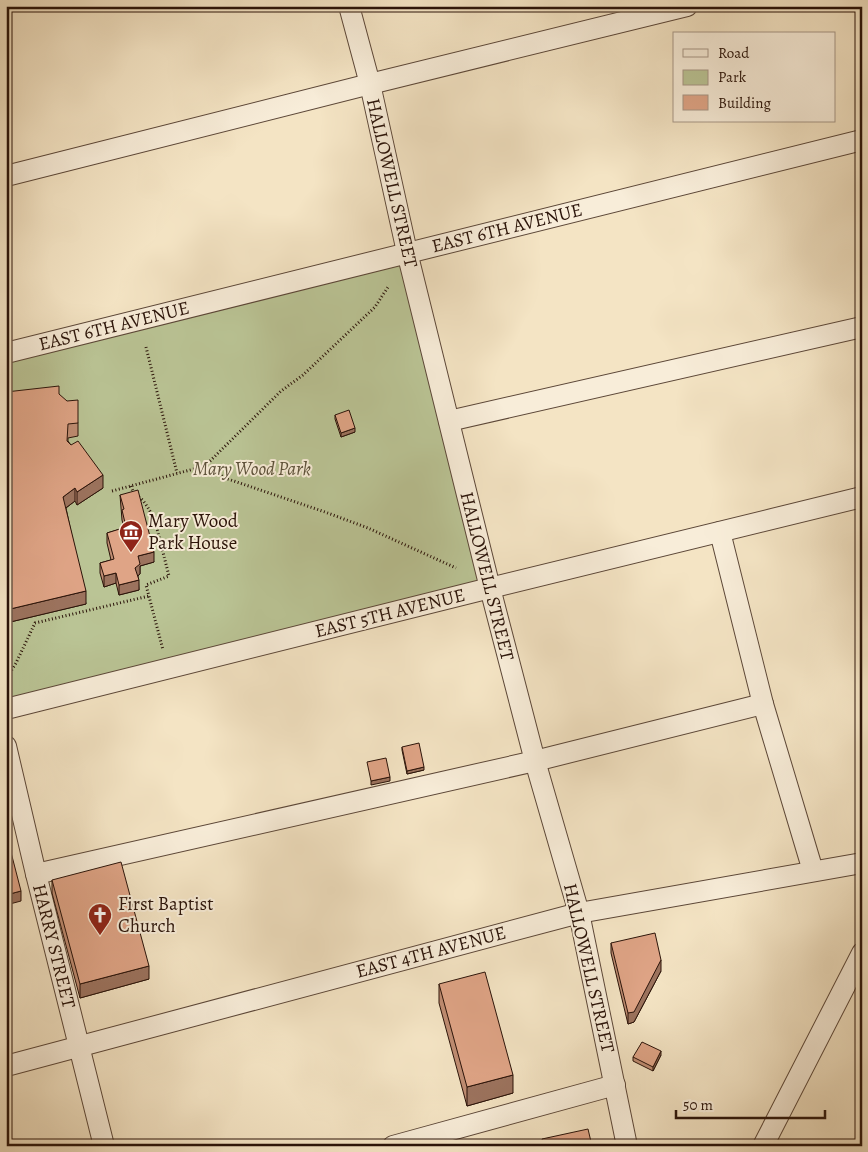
<svg xmlns="http://www.w3.org/2000/svg" width="868" height="1152" font-family="Alegreya,serif">
	<style>
		.green { fill: #bac495; stroke: #726c4f }
		.lines { fill: none; stroke-linecap: round; stroke-linejoin: round }
		.street-casing { stroke: #5c4738; stroke-width: 22 }
		.path { stroke: #2a1309; stroke-width: 3; stroke-dasharray: 1 2.5; stroke-linecap: butt }
		.street { stroke: #f8edd9; stroke-width: 20 }
		.wall { fill: #c08d73; stroke: #2a1309 }
		.shaded-wall { fill: #9c735e; stroke: #2a1309 }
		.building { fill: #dfa486; stroke: #2a1309 }
		.labels { text-anchor: middle; dominant-baseline: central; stroke-width: 4; stroke-linejoin: round; paint-order: stroke }
		.street-label { font-size: 19px; fill: #2a1309; stroke: #f8edd9 }
		.park-label { font-size: 19px; font-style: italic; fill: #5c513a; stroke: #f8edd9 }
		.poi-label { font-size: 19px; fill: #2a1309; stroke: #f8edd9; text-anchor: start }
	</style>
	<rect width="100%" height="100%" fill="#f4e4c4"/>
	<filter id="stains"><feTurbulence type="fractalNoise" baseFrequency=".004" numOctaves="4"/><feColorMatrix values="0 0 0 0 .2 0 0 0 0 .09 0 0 0 0 .02 0 0 0 .5 -.17"/></filter>
	<radialGradient id="worn" r=".72"><stop offset=".6" stop-color="#630" stop-opacity="0"/><stop offset="1" stop-color="#630" stop-opacity=".3"/></radialGradient>
	<path class="green" d="M407 252 490 588 6 709V353Z"/>
	<g class="lines">
		<g class="street-casing">
			<g id="street">
				<path d="M349 6 370 84 407 252 490 588 535 761 579 913 627 1146"/>
				<path d="M6 176 370 84 687 6"/>
				<path d="M6 353 862 140"/>
				<path d="M449 421 862 327"/>
				<path d="M720 532 763 704 813 871"/>
				<path d="M6 709 490 588 862 497"/>
				<path d="M6 746 36 874 104 1146"/>
				<path d="M36 874 535 761 763 704"/>
				<path d="M6 1066 579 913 862 863"/>
				<path d="M393 1146 615 1085"/>
				<path d="M763 1146 862 953"/>
			</g>
		</g>
		<g class="path">
			<path d="M146 347 177 473"/>
			<path d="M205 466 281 391 303 375 375 307 388 287"/>
			<path d="M131 486C135 499 138 494 144 502 148 507 150 512 154 517L169 576 146 585 163 650"/>
			<path d="M112 491 205 466 225 478 325 512 368 528 456 568"/>
			<path d="M6 679 16 663 35 623 149 596"/>
		</g>
		<use href="#street" class="street"/>
	</g>
	<g class="wall">
		<path d="M59 394 78 423V436L68 438V441L103 488 77 505 75 501 66 508 86 604 6 623Z"/>
		<path d="M335 415 355 432 341 437 335 419Z"/>
		<path d="M120 495 154 562 140 566V574L138 576 139 590 119 595 116 583 104 587 100 573V563L111 560 107 543V533L124 528 122 520Z"/>
		<path d="M402 747 424 770 407 774 402 750Z"/>
		<path d="M52 880 149 979 80 998 52 893Z"/>
		<path d="M611 943 661 971 634 1022 628 1024 611 953Z"/>
		<path d="M439 984 513 1093 467 1106 439 1003Z"/>
		<path d="M661 1055 653 1071 633 1061V1057Z"/>
	</g>
	<g class="shaded-wall">
		<path d="M355 428V432L341 437V433Z"/>
		<path d="M103 475V488L77 505V492Z"/>
		<path d="M75 488V501L63 510V497Z"/>
		<path d="M154 552V562L140 566V574L135 578V568L138 556Z"/>
		<path d="M116 573V583L104 587V576Z"/>
		<path d="M139 580V590L119 595V585Z"/>
		<path d="M86 591V604L6 623V610Z"/>
		<path d="M424 767V770L407 774V771Z"/>
		<path d="M390 777V781L371 785V781Z"/>
		<path d="M21 891V901L6 905V895Z"/>
		<path d="M661 960V971L634 1022 628 1024V1013Z"/>
		<path d="M149 966V979L80 998V984Z"/>
		<path d="M661 1051V1055L653 1071V1067Z"/>
		<path d="M513 1075V1093L467 1106V1087Z"/>
	</g>
	<g class="building">
		<path d="M59 386V394L67 401 78 400V423L68 424 67 441 71 445 78 441 103 475 77 492 75 488 63 497 86 591 6 610V392Z"/>
		<path d="M349 410 355 428 341 433 335 415Z"/>
		<path d="M138 490 154 552 138 556 140 564 135 568 139 580 119 585 116 573 104 576 100 563 114 559 107 533 126 527 122 510 124 509 120 495Z"/>
		<path d="M419 743 424 767 407 771 402 747Z"/>
		<path d="M386 758 390 777 371 781 367 762Z"/>
		<path d="M6 833 21 891 6 895Z"/>
		<path d="M121 862 149 966 80 984 52 880Z"/>
		<path d="M655 933 661 960 634 1012 628 1013 611 943Z"/>
		<path d="M485 972 513 1075 467 1087 439 984Z"/>
		<path d="M642 1042 661 1051 653 1067 633 1057Z"/>
		<path d="M588 1129 592 1146H544L542 1139Z"/>
	</g>
	<defs>
		<g id="museum-pin" transform="scale(1.25)"><path d="M0 17L-7.5 6A9.5 9.5 0 1 1 7.5 6Z" fill="#8f2418" stroke="#f8edd9"/><path d="M0-6L6-3V-2H-6V-3ZM-5-1h2V3h-2ZM-1-1h2V3h-2ZM3-1h2V3H3ZM-6 4H6V6H-6Z" fill="#fff"/></g>
		<g id="church-pin" transform="scale(1.25)"><path d="M0 17L-7.5 6A9.5 9.5 0 1 1 7.5 6Z" fill="#8f2418" stroke="#f8edd9"/><path d="M-1.2-6h2.4v3.5h3.3v2.4h-3.3V6h-2.4V-.1h-3.3v-2.4h3.3Z" fill="#fff"/></g>
	</defs>
	<g fill-rule="evenodd">
		<use href="#museum-pin" x="131" y="532"/>
		<use href="#church-pin" x="100" y="915"/>
	</g>
	<g class="labels">
		<g class="street-label">
			<text transform="translate(392 183) rotate(77)">HALLOWELL STREET</text>
			<text transform="translate(507 228) rotate(-14)">EAST 6TH AVENUE</text>
			<text transform="translate(114 326) rotate(-14)">EAST 6TH AVENUE</text>
			<text transform="translate(487 576) rotate(76)">HALLOWELL STREET</text>
			<text transform="translate(390 613) rotate(-14)">EAST 5TH AVENUE</text>
			<text transform="translate(54 946) rotate(76)">HARRY STREET</text>
			<text transform="translate(431 952) rotate(-15)">EAST 4TH AVENUE</text>
			<text transform="translate(589 968) rotate(77)">HALLOWELL STREET</text>
		</g>
		<g class="park-label">
			<text x="252" y="469">Mary Wood Park</text>
		</g>
		<g class="poi-label">
			<text x="148" y="521">Mary Wood<tspan x="148" dy="22">Park House</tspan></text>
			<text x="118" y="904">First Baptist<tspan x="118" dy="22">Church</tspan></text>
		</g>
	</g>
	<rect width="868" height="1152" fill="none" stroke="#f4e4c4" stroke-width="25"/>
	<rect x="8" y="8" width="853" height="1137" fill="none" stroke="#2a1309" stroke-width="2.5"/>
	<rect x="12" y="12" width="843" height="1127" fill="none" stroke="#2a1309"/>
	<rect x="673" y="32" width="162" height="90" fill="#f8edd9" stroke="#a69686"/>
	<rect x="683" y="49" width="25" height="8" fill="#f8edd9" stroke="#a69686"/>
	<text x="718" y="58" font-size="15" fill="#2a1309">Road</text>
	<rect x="683" y="70" width="25" height="15" fill="#bac495" stroke="#a69686"/>
	<text x="718" y="82" font-size="15" fill="#2a1309">Park</text>
	<rect x="683" y="95" width="25" height="15" fill="#dfa486" stroke="#a69686"/>
	<text x="718" y="108" font-size="15" fill="#2a1309">Building</text>
	<path d="M676 1110v8h149v-8" fill="none" stroke="#2a1309" stroke-width="2.5"/>
	<text x="683" y="1110" font-size="15" fill="#2a1309" stroke="#f8edd9" stroke-width="4" paint-order="stroke">50 m</text>
	<rect width="100%" height="100%" filter="url(#stains)"/>
	<rect width="100%" height="100%" fill="url(#worn)"/>
</svg>
